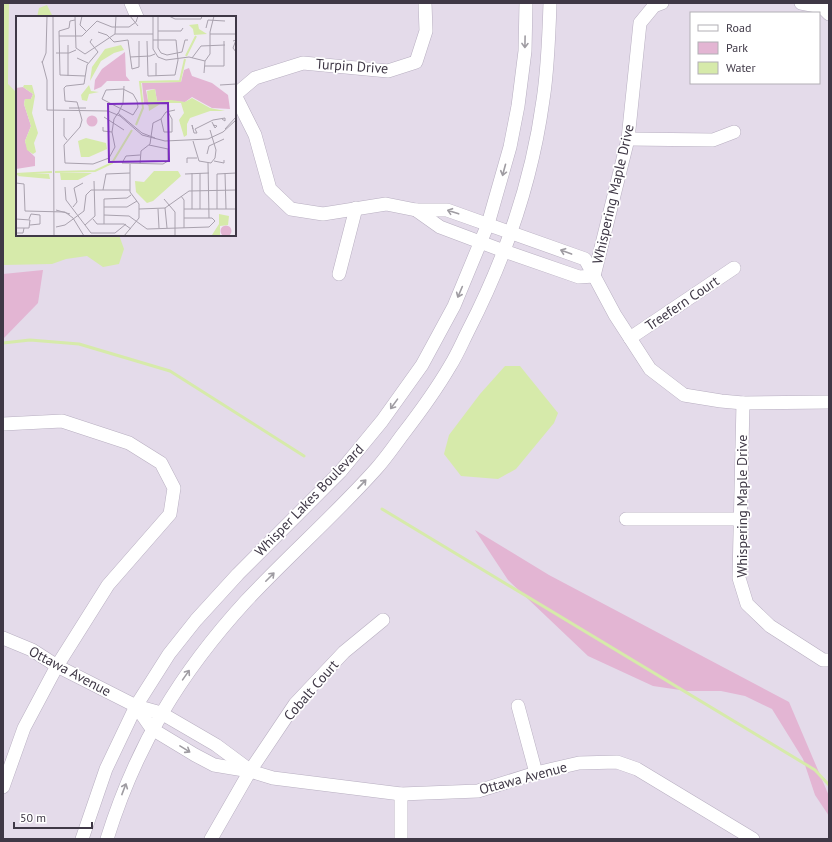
<svg xmlns="http://www.w3.org/2000/svg" width="832" height="842" font-family="'PT Sans',sans-serif">
	<style>
		.residential { fill: #e4dbea; fill-rule: evenodd }
		.green { fill: #e3b5d3 }
		.water { fill: #d6eaaa }
		.lines { fill: none; stroke-linecap: round; stroke-linejoin: round }
		.stream { stroke: #d6eaaa; stroke-width: 3 }
		.minor-casing { stroke: #b8afc1; stroke-width: 14 }
		.minor { stroke: #fff; stroke-width: 13 }
		.oneway { stroke: #9f9ca2 }
		.labels { text-anchor: middle; dominant-baseline: central; stroke-width: 3.5; stroke-linejoin: round; paint-order: stroke }
		.street-label { font-size: 14px; fill: #3f3846; stroke: #fff }
		.inset-river { fill: none; stroke: #d6eaaa; stroke-width: 2 }
		.inset-road { fill: none; stroke: #a9a2ae; stroke-width: 1 }
		.view { fill: #7b2cbf; fill-opacity: 0.15; stroke: #7b2cbf; stroke-width: 2 }
		.inset-edge { fill: none; stroke: #3f3846; stroke-width: 2 }
	</style>
	<rect width="100%" height="100%" fill="#efe9f3"/>
	<path class="residential" d="M3 3H829V839H3ZM691 13H819V83H691ZM17 17H235V235H17Z"/>
	<g class="green">
		<path d="M43 270 38 303 3 339V274Z"/>
		<path d="M475 530 549 575 789 702 829 796V816L815 795 803 759 772 709 745 696 721 691H687L653 686 588 656 508 580Z"/>
	</g>
	<g class="water">
		<path d="M3 3H9L8 84 17 93V235H119L124 249 119 264 103 267 87 256 66 259 52 264 3 265Z"/>
		<path d="M47 5 53 17H37L39 8Z"/>
		<path d="M505 366H520L558 413 554 423 516 469 498 479 461 476 444 454 449 435 480 394Z"/>
	</g>
	<g class="lines">
		<g class="stream">
			<path d="M3 343 30 340 79 344 170 371 304 456"/>
			<path d="M382 509 815 770 829 785"/>
		</g>
		<g class="minor-casing">
			<g id="minor">
				<path d="M131 3 137 17"/>
				<path d="M801 3 822 7 829 14"/>
				<path d="M235 95 255 135 270 189 291 209 323 214 386 204 416 210H447L585 259 615 315 650 369 684 395 721 401 743 403 829 402"/>
				<path d="M235 95 255 78 303 63 388 71 416 62 426 31 425 3"/>
				<path d="M628 139 713 140 734 132"/>
				<path d="M416 210 440 227 504 251 579 277 594 276"/>
				<path d="M339 274 356 208"/>
				<path d="M594 276 628 139 640 23 654 6 662 3"/>
				<path d="M630 338 734 268"/>
				<path d="M743 403 739 578 747 604 770 626 823 660H829"/>
				<path d="M3 424 62 421 129 443 161 463 174 488 170 514 108 585 57 666 24 728 3 787"/>
				<path d="M626 519H739"/>
				<path d="M3 638 32 650 57 666 136 706 161 713 216 745 247 768"/>
				<path d="M136 706 152 729 195 755 214 765 250 771 273 778 401 794 478 791 536 773 579 763 617 762 637 769 753 839"/>
				<path d="M518 706 536 773"/>
				<path d="M401 794V839"/>
				<path d="M82 839 106 769 136 706 169 654 196 620 238 574 340 472 382 421 422 365 454 306 488 224 510 147 518 106 525 51 526 3"/>
				<path d="M107 839C136 746 180 673 246 601 288 556 335 515 376 469 386 458 394 446 403 434 420 412 436 390 450 366 457 355 462 343 468 331 505 259 532 181 543 100 548 68 549 35 550 3"/>
				<path d="M211 839 250 771 295 704 344 652 383 620"/>
			</g>
		</g>
		<use href="#minor" class="minor"/>
	</g>
	<defs><path id="oneway-shaft" d="M-6 0H5M1.5-3L5.5 0L1.5 3" fill="none" stroke-width="1.6" stroke-linecap="round" stroke-linejoin="round"/></defs>
	<g class="oneway">
		<use href="#oneway-shaft" transform="translate(525 42) rotate(91)"/>
		<use href="#oneway-shaft" transform="translate(504 170) rotate(105)"/>
		<use href="#oneway-shaft" transform="translate(453 212) rotate(-162)"/>
		<use href="#oneway-shaft" transform="translate(566 252) rotate(-160)"/>
		<use href="#oneway-shaft" transform="translate(460 292) rotate(113)"/>
		<use href="#oneway-shaft" transform="translate(394 404) rotate(126)"/>
		<use href="#oneway-shaft" transform="translate(362 484) rotate(-47)"/>
		<use href="#oneway-shaft" transform="translate(270 577) rotate(-45)"/>
		<use href="#oneway-shaft" transform="translate(186 675) rotate(-55)"/>
		<use href="#oneway-shaft" transform="translate(185 749) rotate(32)"/>
		<use href="#oneway-shaft" transform="translate(124 789) rotate(-69)"/>
	</g>
	<g class="labels">
		<g class="street-label">
			<text transform="translate(352 66) rotate(4)">Turpin Drive</text>
			<text transform="translate(613 194) rotate(-77)">Whispering Maple Drive</text>
			<text transform="translate(682 303) rotate(-34)">Treefern Court</text>
			<text transform="translate(309 500) rotate(-46)">Whisper Lakes Boulevard</text>
			<text transform="translate(742 506) rotate(-90)">Whispering Maple Drive</text>
			<text transform="translate(70 671) rotate(28)">Ottawa Avenue</text>
			<text transform="translate(311 690) rotate(-49)">Cobalt Court</text>
			<text transform="translate(523 778) rotate(-15)">Ottawa Avenue</text>
		</g>
	</g>
	<g transform="translate(16 16)">
		<rect width="220" height="220" fill="#efe9f3"/>
		<path d="M109 36 110 60 114 65H91L85 71 78 74 79 64 86 53ZM173 52 176 60 196 67 212 79 214 93 196 92 176 81 169 86 141 85 139 73 130 74 133 90 128 87 126 67 165 66 168 54ZM7 71 17 78 15 83H9L8 88 15 110 9 125 12 134 19 141V150L0 153V72ZM70.5 105a5.5 5.5 0 1 1 11 0a5.5 5.5 0 1 1-11 0ZM204.5 215a5.5 5.5 0 1 1 11 0a5.5 5.5 0 1 1-11 0Z" fill="#e3b5d3"/>
		<path d="M182 8 183 13 191 18 178 19 177 13 173 9ZM105 29 108 34 98 37 85 45 74 65 76 51 89 33ZM8 69H16L19 80 16 97 22 117 18 127 20 136 17 138 11 134 9 125 15 110 8 88 9 83H15L17 78 7 71ZM73 69 75 75 83 76 73 78 71 85 66 84 65 79ZM139 73 141 85 155 84 169 86 176 82 194 92 209 95H194L174 102 171 108V119L168 121 163 104 168 97 165 87H146L133 95 131 75ZM70 122 90 127 91 133 73 141H65L62 125ZM138 155H162L165 160 137 185 131 187 120 176 119 165 128 166ZM44 157H76L62 164H45ZM5 158H33L34 163 1 160ZM203 198 213 200 212 209 204 210V220H172L196 219 203 208Z" fill="#d6eaaa"/>
		<path class="inset-river" d="M170 40 180 20M120 109 127 92 124 66 164 65 169 43M39 156 79 155 96 147 116 114M0 158 36 156"/>
		<path class="inset-road" d="M37 0 38 220M59 0 60 32 69 38 99 18 100 0M66 0 64 9 71 16M114 0 122 10M137 0V33L142 41 150 44 173 41 189 45 194 38V16L198 0M142 0V32L145 37 151 39 166 36 169 24H172M153 0 159 3H185L186 0M59 4 54 5 53 12 43 15 44 59 69 60M190 12 192 4 209 5M142 15H165L167 12M82 16 91 19 98 26 112 24 116 53 123 51V25M99 18H137M194 18H220M43 20H66L81 5 96 11H113L120 6 122 0M76 23 74 26 82 36 71 49 68 68 50 70 48 72 49 85 61 86 66 104 64 111 48 129 49 147 77 148 93 142 99 131 96 116 98 103 102 97M131 25 132 60 159 59 162 44 160 24H137M217 25 220 24 217 32 220 36M40 37H53L60 34M114 41 134 40 139 38M61 42 72 47M176 42 185 30 209 29M26 45 31 64V94L92 95 104 100 126 119 149 125 192 123 207 116 220 104M26 47 30 37 31 0M140 47V60M189 50H208V25M188 57 189 45M52 60V29M204 69 220 68M107 73 117 78 121 85 122 91 117 99 86 83 90 74ZM53 92H70M102 98 107 87 108 70M103 98 126 117 139 122M88 101 108 114M48 102V120L51 124M145 103 148 116H156V103L152 96M196 106 199 112 201 110 197 109M87 111V115L96 116M177 113 176 109 178 117H181L179 113M179 113 197 104 209 102V105L206 103M209 113 220 101M220 114V130M177 125 183 145 195 147 199 142 200 134 194 114M191 138 193 130 208 123M124 139 110 140 106 147 147 148 152 145V133L133 129M198 145 208 147V144M171 147V142H181M192 147 193 202M124 148 125 135 134 128 137 107 145 103 150 96 159 94M176 157V193M184 157V193M209 157 210 193M169 158 193 157M0 167 8 168 9 195 49 196 57 202M49 171 50 184 75 217H99L110 208M87 174 90 158 114 157M165 180 168 184V212M148 183 159 196V220M57 191 61 186 58 172 67 167M88 191H111L121 185M149 192 151 212M123 193 149 192 173 175 220 174M142 193 143 212M168 193H220M201 193V158L220 157M40 194 54 198M88 199 113 200 131 213 193 211 199 205 196 202H168M57 202 68 220M0 203 14 204 13 212H0M13 203 15 198 24 199V208L14 209M77 203 81 208H108L115 213M88 208V183L111 182 115 179M69 209 79 200 78 165M40 211 49 209 68 195 70 179 75 174H114M0 217H7L8 212M108 220 123 202V188L114 176V148"/>
		<path class="view" d="M152 87 153 145 93 146 92 88Z"/>
		<rect width="220" height="220" class="inset-edge"/>
	</g>
	<rect width="832" height="842" fill="none" stroke="#3f3846" stroke-width="8"/>
	<rect x="690" y="12" width="130" height="72" fill="#ffffff" stroke="#b2afb5"/>
	<rect x="698" y="25" width="20" height="6" fill="#ffffff" stroke="#b2afb5"/>
	<text x="726" y="32" font-size="12" fill="#3f3846">Road</text>
	<rect x="698" y="42" width="20" height="12" fill="#e3b5d3" stroke="#b2afb5"/>
	<text x="726" y="52" font-size="12" fill="#3f3846">Park</text>
	<rect x="698" y="62" width="20" height="12" fill="#d6eaaa" stroke="#b2afb5"/>
	<text x="726" y="72" font-size="12" fill="#3f3846">Water</text>
	<path d="M14 822v6h78v-6" fill="none" stroke="#3f3846" stroke-width="2"/>
	<text x="20" y="822" font-size="12" fill="#3f3846" stroke="#ffffff" stroke-width="3" paint-order="stroke">50 m</text>
</svg>
